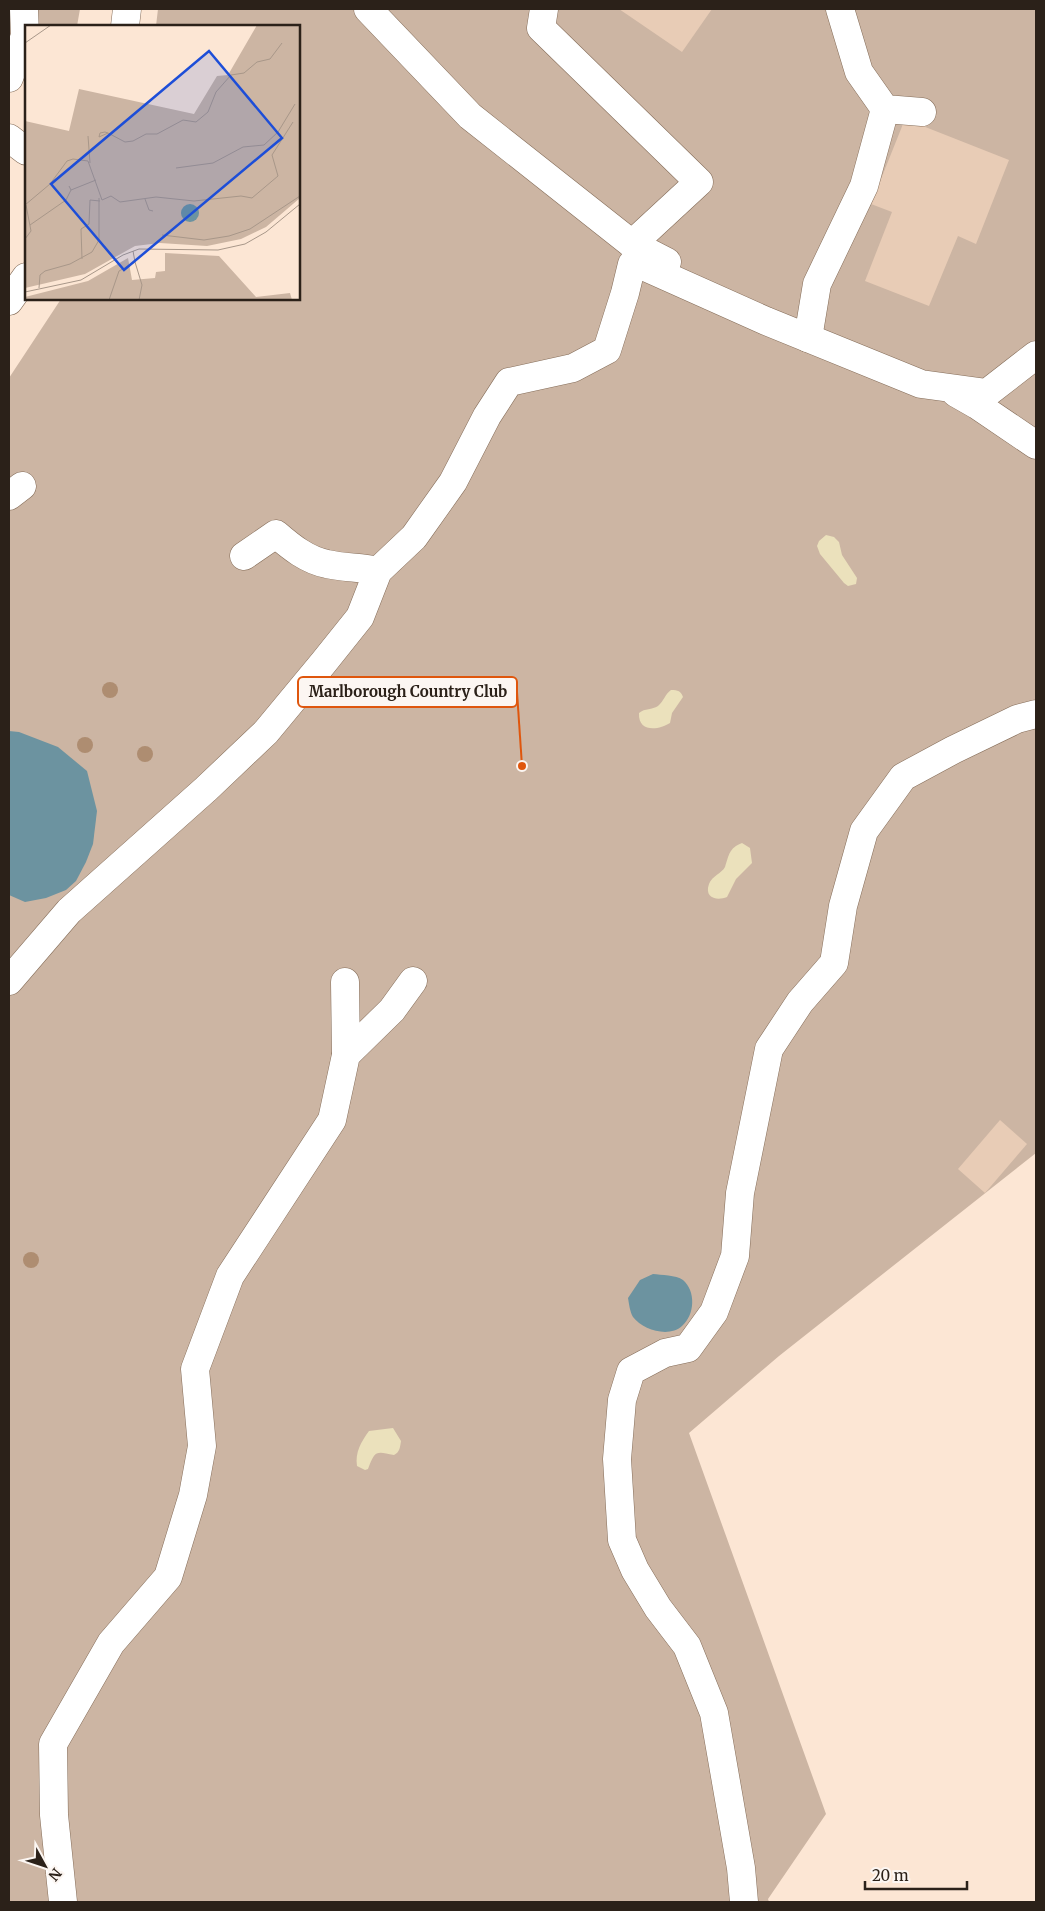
<svg xmlns="http://www.w3.org/2000/svg" width="1045" height="1911" font-family="Merriweather,serif">
	<style>
		.green { fill: #ccb5a3 }
		.sand { fill: #ebe1bc }
		.water { fill: #6c93a0 }
		.building { fill: #e8ccb6 }
		.lines { fill: none; stroke-linecap: round; stroke-linejoin: round }
		.minor-casing { stroke: #856d59; stroke-width: 29 }
		.minor { stroke: #fff; stroke-width: 28 }
		.tree { fill: #ae8d71 }
		.inset-road { fill: none; stroke: #a89789; stroke-width: 1 }
		.view { fill: #1d4ed8; fill-opacity: 0.15; stroke: #1d4ed8; stroke-width: 2.5 }
		.inset-edge { fill: none; stroke: #2b2119; stroke-width: 2.5 }
		.leader { fill: none; stroke: #df560d; stroke-width: 2 }
		.callout-dot { fill: #df560d; stroke: #fcf6f2; stroke-width: 2 }
		.callout { fill: #fcf6f2; stroke: #df560d; stroke-width: 2 }
		.callout-label { font-size: 15px; text-anchor: middle; font-weight: bold; fill: #2b2119 }
	</style>
	<rect width="100%" height="100%" fill="#fce6d4"/>
	<g class="green">
		<path d="M9 9H80L77 26H26V80L9 70Z"/>
		<path d="M158 9H1036V1153L779 1356 689 1433 826 1814 768 1899 769 1902H9V378L61 299H299V26H156Z"/>
	</g>
	<g class="sand">
		<path d="M826 535 834 537 839 542 842 555 857 578 856 584 848 586 844 583 820 554 817 546 819 541Z"/>
		<path d="M671 690C678 690 681 691 683 697L672 713 670 723C659 730 638 733 639 713 645 708 652 710 658 706 664 701 665 694 671 690Z"/>
		<path d="M742 843 750 848 752 863 736 879 727 897C717 901 704 898 709 884 712 876 722 873 725 867 729 855 729 848 742 843Z"/>
		<path d="M393 1428 401 1441C400 1447 400 1452 394 1455 376 1451 375 1450 368 1469L365 1470 357 1466C355 1452 361 1442 369 1431Z"/>
	</g>
	<g class="water">
		<path d="M9 731 19 732 58 747 87 771 97 811 93 844 86 862 76 881 66 890 46 898 25 902 9 895Z"/>
		<path d="M653 1274C661 1275 676 1275 683 1280 696 1291 695 1315 682 1326 669 1338 643 1330 633 1317 630 1312 629 1304 628 1298L640 1280Z"/>
	</g>
	<g class="building">
		<path d="M619 9H712L682 52Z"/>
		<path d="M905 119 1009 160 976 244 958 236 929 306 865 281 892 212 871 204Z"/>
		<path d="M1000 1120 1027 1144 985 1193 958 1169Z"/>
	</g>
	<g class="lines">
		<g class="minor-casing">
			<g id="minor">
				<path d="M368 9 470 116 632 244 667 262"/>
				<path d="M544 9 541 28 699 182 632 244"/>
				<path d="M840 9 859 72 885 109 922 112"/>
				<path d="M125 26 127 9"/>
				<path d="M9 78 25 36 24 9"/>
				<path d="M9 138 26 151"/>
				<path d="M9 301 26 277"/>
				<path d="M808 338 817 284 864 186 885 109"/>
				<path d="M956 393 977 405 1036 445"/>
				<path d="M9 496 22 486"/>
				<path d="M244 556 276 534C291 547 307 560 327 564 344 568 361 567 378 571"/>
				<path d="M9 981 69 911 206 789 266 732 324 662 360 617 378 571 414 537 453 482 487 416 509 382 573 368 607 350 625 293 632 264 643 266 766 321 921 384 987 393 1036 355"/>
				<path d="M345 982 346 1055"/>
				<path d="M63 1902 54 1815 53 1744 111 1643 168 1577 193 1495 202 1446 195 1369 230 1276 332 1120 346 1055 392 1010 413 981"/>
				<path d="M744 1902 741 1868 714 1713 687 1646 658 1608 635 1570 622 1540 617 1459 622 1400 631 1371 665 1353 688 1348 714 1312 735 1256 740 1193 769 1049 800 1002 834 963 843 906 864 831 903 777 953 750 1017 719 1036 714"/>
			</g>
		</g>
		<use href="#minor" class="minor"/>
	</g>
	<g class="tree">
		<circle cx="110" cy="690" r="8"/>
		<circle cx="85" cy="745" r="8"/>
		<circle cx="145" cy="754" r="8"/>
		<circle cx="31" cy="1260" r="8"/>
	</g>
	<g transform="translate(25 25)">
		<rect width="275" height="275" fill="#fce6d4"/>
		<path d="M232 0H275V173L241 202 216 214 182 221 135 218 110 221 60 249 0 263V96L44 106 54 64 169 89 192 51 203 50ZM140 228 194 231 231 272 265 268 267 275H0V272L63 256 103 233 107 255 130 253 131 247 140 246Z" fill="#ccb5a3"/>
		<path d="M156 188a9 9 0 1 1 18 0a9 9 0 1 1-18 0Z" fill="#6c93a0"/>
		<path class="inset-road" d="M0 18 26 0M80 107 83 108 74 112 75 108ZM83 108 100 117 108 116 121 109H132L158 95 171 97 183 87 191 67 206 50 219 48 232 37 245 34 257 18M63 111 65 138M151 143 188 138 218 122 239 120 253 107 270 79M46 165 71 155M120 174 124 185 128 186M0 180 25 159 42 136 48 134 63 136 77 175 86 171 95 177 131 172 169 176 216 171 227 173 253 151 247 130 268 97M5 200 41 175 46 165 44 161M137 210 179 215 204 211 225 204 275 171M0 214 6 206 1 180M57 234 56 204 64 199 65 175 75 176M110 237 117 260 114 275M14 263 15 250 20 246 45 239 67 227 74 215V173M0 267 56 255 98 230 114 224 193 225 220 219 241 207 275 179M84 275 94 246 110 237 108 226"/>
		<path class="view" d="M184 26 257 113 99 245 26 159Z"/>
		<rect width="275" height="275" class="inset-edge"/>
	</g>
	<path class="leader" d="M522 766L517 692"/>
	<circle class="callout-dot" cx="522" cy="766" r="5"/>
	<rect class="callout" x="298" y="677" width="219" height="30" rx="5"/>
	<g class="callout-label">
		<text x="408" y="697">Marlborough Country Club</text>
	</g>
	<rect width="1045" height="1911" fill="none" stroke="#2b2119" stroke-width="20"/>
	<g transform="translate(45 1866) rotate(130)" stroke="#fcf6f2" stroke-width="4" paint-order="stroke">
	<path d="M0-4L9 19L0 12L-9 19Z" fill="#2b2119"/>
	<text y="-8" font-size="14" font-weight="bold" text-anchor="middle" fill="#2b2119">N</text>
	</g>
	<path d="M865 1881v8h102v-8" fill="none" stroke="#2b2119" stroke-width="2.5"/>
	<text x="872" y="1881" font-size="15" fill="#2b2119" stroke="#fcf6f2" stroke-width="4" paint-order="stroke">20 m</text>
</svg>
